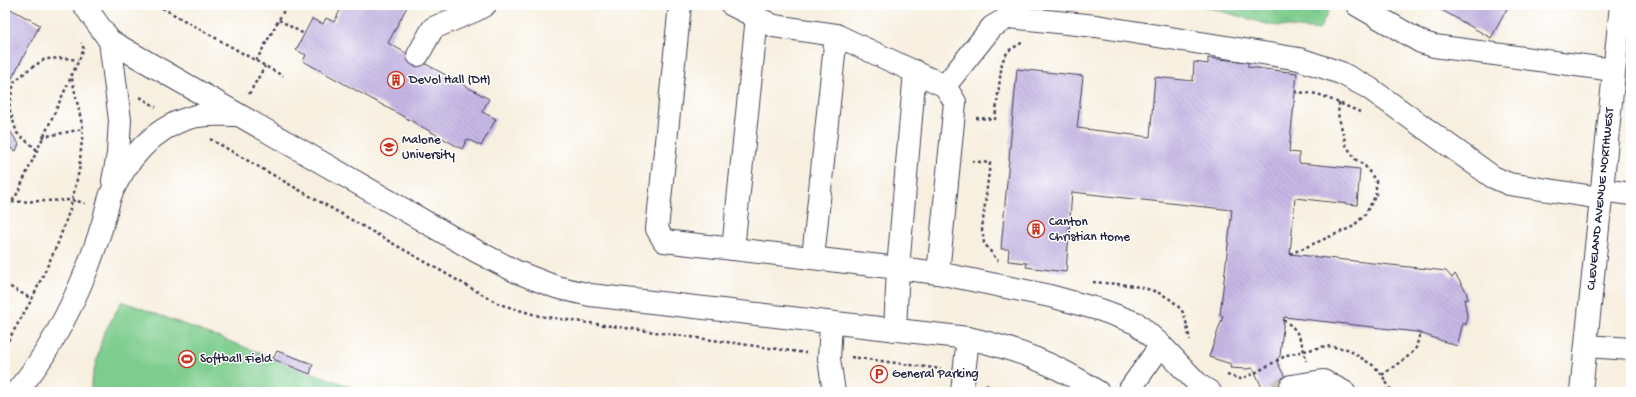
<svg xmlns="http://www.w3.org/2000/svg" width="1636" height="397" font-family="'Gochi Hand',sans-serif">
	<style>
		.park { fill: url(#park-crowns); stroke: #507864 }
		.pitch { fill: #7ecd8e; stroke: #507864 }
		.building { fill: url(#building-back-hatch) }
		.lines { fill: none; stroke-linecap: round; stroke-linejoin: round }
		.minor-tunnel { stroke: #ccc6be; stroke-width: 22; stroke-dasharray: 22 11; stroke-linecap: butt }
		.minor-casing { stroke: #424154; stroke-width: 24 }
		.major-casing { stroke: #424154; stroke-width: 24 }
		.path { stroke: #424154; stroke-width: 2.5; stroke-dasharray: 3 3; stroke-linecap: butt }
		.minor { stroke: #fff; stroke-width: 22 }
		.major { stroke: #fff; stroke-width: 22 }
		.labels { text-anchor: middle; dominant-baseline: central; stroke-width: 3; stroke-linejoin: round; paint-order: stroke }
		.poi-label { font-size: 13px; fill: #22223b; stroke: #fff; text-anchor: start }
		.street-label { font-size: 13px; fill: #22223b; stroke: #fff }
	</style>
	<defs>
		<pattern id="park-crowns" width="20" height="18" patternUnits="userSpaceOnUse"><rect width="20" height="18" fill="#7ecd8e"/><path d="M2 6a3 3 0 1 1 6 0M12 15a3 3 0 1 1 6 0" fill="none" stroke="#6db07b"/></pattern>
		<pattern id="building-back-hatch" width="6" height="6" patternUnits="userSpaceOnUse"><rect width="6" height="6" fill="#c6b8e5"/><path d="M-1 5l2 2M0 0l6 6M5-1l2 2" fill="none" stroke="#aa9ec5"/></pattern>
	</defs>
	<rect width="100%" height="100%" fill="#fff"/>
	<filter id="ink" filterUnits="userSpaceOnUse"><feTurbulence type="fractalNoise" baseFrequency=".025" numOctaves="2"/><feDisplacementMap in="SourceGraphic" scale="8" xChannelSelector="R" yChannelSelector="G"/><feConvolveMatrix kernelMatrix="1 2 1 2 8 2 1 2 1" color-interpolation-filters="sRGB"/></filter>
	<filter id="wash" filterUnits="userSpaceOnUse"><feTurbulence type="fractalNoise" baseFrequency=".012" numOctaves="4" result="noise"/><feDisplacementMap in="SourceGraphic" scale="16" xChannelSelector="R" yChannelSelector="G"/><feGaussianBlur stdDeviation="0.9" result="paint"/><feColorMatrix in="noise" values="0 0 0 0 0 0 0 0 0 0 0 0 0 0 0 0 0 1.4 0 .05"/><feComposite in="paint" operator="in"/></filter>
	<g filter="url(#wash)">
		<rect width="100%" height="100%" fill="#f7efdf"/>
		<path class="park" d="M1199 5H1332L1319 30 1270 25Z"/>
		<path class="pitch" d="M122 301 356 389 355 392H91V383L103 335Z"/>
		<g id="blocks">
			<g class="building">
				<path d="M343 5H408L388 43 489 99 482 112 496 119 481 146 467 139 462 149 303 61 306 55 296 50 312 19 323 24 326 18 334 22Z"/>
				<path d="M1433 5H1509L1491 38Z"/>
				<path d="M5 6 40 25 5 91Z"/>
				<path d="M1208 58 1248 62V67L1297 73 1289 152 1299 153V163L1360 169 1357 205 1295 198 1290 254 1446 271 1452 278 1455 274 1466 291 1468 300 1464 299 1467 316 1466 325 1463 323 1457 346 1417 332 1284 317 1280 356 1276 360 1293 392H1264L1253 368 1246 369 1230 368 1231 364 1209 357 1223 316 1220 315 1232 210 1072 192 1066 272 1026 267 1027 263 1008 261 1009 249H1001L1017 69 1083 76 1077 128 1150 137 1155 77 1193 81 1194 62 1208 64Z"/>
				<path d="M5 124 19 144 16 151 5 145Z"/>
				<path d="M277 351 313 364 310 374 273 359Z"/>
			</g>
		</g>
	</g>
	<g filter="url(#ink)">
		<use href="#blocks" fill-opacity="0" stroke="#424154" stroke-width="1"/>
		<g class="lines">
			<path class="minor-tunnel" d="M1275 392 1291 386"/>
			<g class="minor-casing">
				<g id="minor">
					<path d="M84 5 110 41 476 251 517 272 556 287 590 295 968 338C1016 349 1057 364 1098 392"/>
					<path d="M680 5 657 229 664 241 898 268 895 330"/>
					<path d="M732 5 774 26 836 35 945 86 955 102 938 273"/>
					<path d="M1357 5 1421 42 1434 46 1614 70"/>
					<path d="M110 41 120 120 118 154 113 181"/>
					<path d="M418 55 433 28 474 11 485 5"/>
					<path d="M915 71 898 268 938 273 1050 296 1101 310 1136 323 1161 345 1128 392"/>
					<path d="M945 86 992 27 1009 17 1096 26 1299 59 1341 73 1369 88 1493 177 1509 184 1601 198"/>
					<path d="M1602 190 1631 194"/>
					<path d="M733 249 757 17"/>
					<path d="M813 258 836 35"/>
					<path d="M831 323 829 359 834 392"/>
					<path d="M1161 345 1199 385 1210 392"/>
					<path d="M1586 346 1631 349"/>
					<path d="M1291 386 1323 381 1344 392"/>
					<path d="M16 392C46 358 70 311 87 269 92 256 97 242 101 229 105 218 107 205 111 194 126 161 153 128 189 118 203 113 222 115 237 115"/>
					<path d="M962 392 968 338"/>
				</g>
			</g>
			<g class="major-casing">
				<path id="major" d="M1581 392 1621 5"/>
			</g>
			<g class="path">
				<path d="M157 5 283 76"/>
				<path d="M279 20 304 34"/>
				<path d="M256 61 287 5"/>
				<path d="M1295 92 1318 94 1360 112"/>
				<path d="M249 94 265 66"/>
				<path d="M140 97 156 107"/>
				<path d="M976 118 995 119 1002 62 1008 51 1023 42"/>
				<path d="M42 137 83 129"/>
				<path d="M210 139 499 304 539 316 806 353"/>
				<path d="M37 150 17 133 9 108 14 82 28 70 45 59 65 58 78 60"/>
				<path d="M972 161 990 163 982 229 984 243 998 261"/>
				<path d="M12 202 72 200 85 203"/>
				<path d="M5 210 16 196 84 49 81 43"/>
				<path d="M1290 254 1352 227 1364 216 1376 195V181L1365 166 1355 159 1346 145 1338 114 1339 103"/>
				<path d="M1093 282C1123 285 1162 284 1182 311 1186 316 1188 333 1190 340"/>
				<path d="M5 284 32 299"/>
				<path d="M1283 320C1299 328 1303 345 1306 361"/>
				<path d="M5 346 32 299 58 243 70 209 79 171 83 129 71 74"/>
				<path d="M851 357 941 369"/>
				<path d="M1227 375 1240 379 1253 374 1287 355 1326 346 1347 349 1374 366 1382 375 1392 392"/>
				<path d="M1382 375 1410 355 1416 348 1420 333"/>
				<path d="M986 385 1000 392"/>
			</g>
			<use href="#minor" class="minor"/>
			<use href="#major" class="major"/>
		</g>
	</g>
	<defs>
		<g id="building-ring" transform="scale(0.9)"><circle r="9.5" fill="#fff" stroke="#c8321e" stroke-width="1.5"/><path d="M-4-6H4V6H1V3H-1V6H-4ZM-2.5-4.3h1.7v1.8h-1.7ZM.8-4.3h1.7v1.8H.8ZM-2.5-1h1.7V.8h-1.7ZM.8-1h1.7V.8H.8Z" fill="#c8321e"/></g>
		<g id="university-ring" transform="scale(0.9)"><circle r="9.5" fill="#fff" stroke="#c8321e" stroke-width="1.5"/><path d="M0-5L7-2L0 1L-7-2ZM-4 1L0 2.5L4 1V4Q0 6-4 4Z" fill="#c8321e"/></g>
		<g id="stadium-ring" transform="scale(0.9)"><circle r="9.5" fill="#fff" stroke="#c8321e" stroke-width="1.5"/><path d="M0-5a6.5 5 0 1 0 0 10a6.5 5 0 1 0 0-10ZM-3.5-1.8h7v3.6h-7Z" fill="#c8321e"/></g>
		<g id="parking-ring" transform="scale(0.9)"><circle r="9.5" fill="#fff" stroke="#c8321e" stroke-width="1.5"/><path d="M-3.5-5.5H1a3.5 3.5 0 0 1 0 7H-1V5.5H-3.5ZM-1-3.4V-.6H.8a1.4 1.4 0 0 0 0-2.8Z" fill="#c8321e"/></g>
	</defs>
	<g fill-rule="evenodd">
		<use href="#building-ring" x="396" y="80"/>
		<use href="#university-ring" x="389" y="147"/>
		<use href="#building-ring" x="1036" y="229"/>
		<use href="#stadium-ring" x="187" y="359"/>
		<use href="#parking-ring" x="879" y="374"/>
	</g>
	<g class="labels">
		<g class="poi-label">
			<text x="409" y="80">DeVol Hall (DH)</text>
			<text x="402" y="140">Malone<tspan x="402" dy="15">University</tspan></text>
			<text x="1049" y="222">Canton<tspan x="1049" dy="15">Christian Home</tspan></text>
			<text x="200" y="359">Softball Field</text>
			<text x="892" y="374">General Parking</text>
		</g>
		<g class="street-label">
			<text transform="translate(1601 199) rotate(-84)">CLEVELAND AVENUE NORTHWEST</text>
		</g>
	</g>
	<rect width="1636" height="397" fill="none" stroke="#fff" stroke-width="20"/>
</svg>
